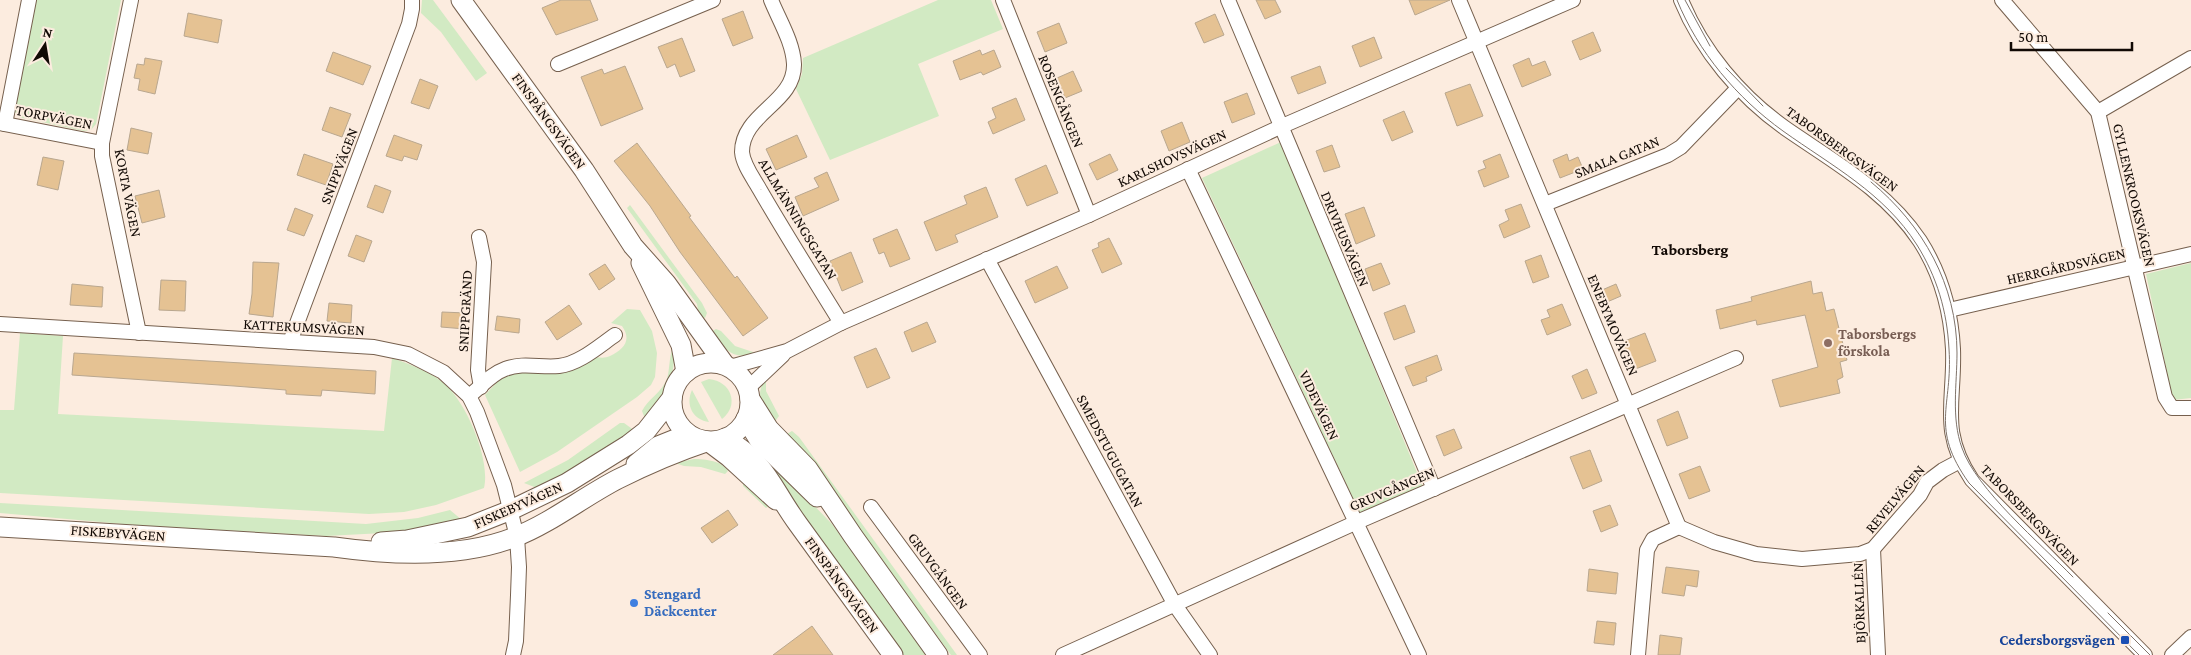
<svg xmlns="http://www.w3.org/2000/svg" width="2191" height="655" font-family="'Crimson Pro',serif">
	<style>
		.green { fill: #d2eac3 }
		.building { fill: #e5c293; stroke: #b9a78f }
		.lines { fill: none; stroke-linecap: round; stroke-linejoin: round }
		.street-casing { stroke: #76604e; stroke-width: 16 }
		.secondary-casing { stroke: #76604e; stroke-width: 21 }
		.street { stroke: #fff; stroke-width: 14 }
		.secondary { stroke: #fff; stroke-width: 19 }
		.tram { stroke: #80746b; stroke-width: 1 }
		.education-dot { fill: #8d6e63; stroke: #fcecdf; stroke-width: 2 }
		.shop-dot { fill: #3f7fe0; stroke: #fcecdf; stroke-width: 2 }
		.transit-dot { fill: #1a4fb4; stroke: #fcecdf; stroke-width: 2 }
		.labels { text-anchor: middle; dominant-baseline: central; stroke-width: 4; stroke-linejoin: round; paint-order: stroke }
		.street-label { font-size: 15px; fill: #110904; stroke: #fcecdf }
		.education-label { font-size: 15px; font-weight: bold; fill: #785e54; stroke: #fcecdf; text-anchor: start }
		.shop-label { font-size: 15px; font-weight: bold; fill: #366cbe; stroke: #fcecdf; text-anchor: start }
		.transit-label { font-size: 15px; font-weight: bold; fill: #164399; stroke: #fcecdf; text-anchor: end }
		.neighbourhood-label { font-size: 16px; font-weight: bold; fill: #110904; stroke: #fcecdf }
	</style>
	<rect width="100%" height="100%" fill="#fcecdf"/>
	<g class="green">
		<path d="M34 0H121L96 124 91 130 84 131 18 117 14 113Z"/>
		<path d="M422 0H433L487 73 476 81 441 32 421 13Z"/>
		<path d="M938 0H991L1003 29 918 64 939 116 830 160 796 89 802 74 803 58Z"/>
		<path d="M1281 142 1423 487 1360 513 1202 178Z"/>
		<path d="M630 205 702 303 707 313 705 318 699 316 697 304 627 208Z"/>
		<path d="M2191 263V398L2173 400 2146 274Z"/>
		<path d="M627 309 640 310 652 331 657 353 655 377 651 385 637 397 557 452 520 472 485 395 502 377 510 372C537 367 564 360 591 357 598 357 604 359 610 356 624 349 632 340 622 326L611 323Z"/>
		<path d="M716 329 721 331 735 346 756 353C731 361 726 349 711 332Z"/>
		<path d="M20 333 63 336 58 414 384 431 392 358C409 364 426 370 441 381 465 398 491 459 484 488L436 505 404 512 369 514 0 493V410H14Z"/>
		<path d="M674 348C676 375 665 401 646 421L642 411C648 399 662 392 667 379 670 370 669 352 674 348Z"/>
		<path d="M709 379C731 381 740 405 722 419L701 382Z"/>
		<path d="M766 379V391L779 416 773 424C764 409 753 395 766 379Z"/>
		<path d="M692 390 709 422C693 420 685 405 692 390Z"/>
		<path d="M620 423H624L635 431 615 448 537 488 524 483 568 460Z"/>
		<path d="M792 431 799 437 957 655H951L823 478 785 435Z"/>
		<path d="M765 455 832 524 927 655H903L778 481 762 458Z"/>
		<path d="M694 459C705 459 723 461 728 471L725 474 701 467 684 466 675 463Z"/>
		<path d="M743 481 769 506 766 508 743 486Z"/>
		<path d="M0 503 366 524 418 518 450 510 462 520 403 532 326 536 134 525 0 513Z"/>
	</g>
	<g class="building">
		<path d="M561 0H590L598 20 556 35 542 8Z"/>
		<path d="M1256 0H1275L1281 12 1265 19Z"/>
		<path d="M1409 0H1450L1415 15Z"/>
		<path d="M743 11 753 38 733 46 722 19Z"/>
		<path d="M188 13 222 20 218 43 184 36Z"/>
		<path d="M1215 14 1224 35 1204 43 1195 23Z"/>
		<path d="M1059 23 1067 43 1045 52 1037 32Z"/>
		<path d="M1593 32 1601 51 1580 60 1572 41Z"/>
		<path d="M1374 37 1382 58 1360 67 1352 46Z"/>
		<path d="M682 38 695 71 680 77 675 64 667 68 658 47Z"/>
		<path d="M980 50 982 55 994 50 1001 67 983 75 981 72 960 80 953 61Z"/>
		<path d="M333 52 371 66 363 85 326 71Z"/>
		<path d="M145 58 162 61 155 94 138 90 140 79 134 78 137 64 144 65Z"/>
		<path d="M1529 58 1532 66 1545 61 1551 75 1522 87 1513 65Z"/>
		<path d="M625 66 643 109 601 126 581 77 602 69 604 74Z"/>
		<path d="M1320 66 1326 83 1298 94 1291 77Z"/>
		<path d="M1073 71 1082 91 1065 98 1057 78Z"/>
		<path d="M420 79 438 86 429 109 411 103Z"/>
		<path d="M1470 84 1483 116 1457 126 1445 93Z"/>
		<path d="M1247 93 1255 114 1232 123 1224 102Z"/>
		<path d="M1016 98 1025 120 993 134 988 122 996 118 992 108Z"/>
		<path d="M330 107 351 114 342 137 322 130Z"/>
		<path d="M1404 111 1413 132 1392 141 1383 120Z"/>
		<path d="M1182 122 1190 142 1169 151 1161 131Z"/>
		<path d="M131 128 152 133 148 154 127 150Z"/>
		<path d="M394 135 422 145 417 160 404 156 402 161 386 156Z"/>
		<path d="M797 135 807 157 776 170 766 149Z"/>
		<path d="M637 143 691 216 689 217 735 278 737 276 768 318 743 336 680 252 650 206 614 161Z"/>
		<path d="M1332 145 1340 167 1324 172 1316 151Z"/>
		<path d="M304 154 333 164 326 185 297 175Z"/>
		<path d="M1110 154 1118 170 1097 180 1089 164Z"/>
		<path d="M1500 154 1509 177 1484 187 1478 171 1486 168 1483 161Z"/>
		<path d="M1567 154 1569 161 1578 157 1583 169 1560 178 1553 160Z"/>
		<path d="M43 157 64 161 58 190 37 185Z"/>
		<path d="M1046 165 1058 193 1027 206 1015 179Z"/>
		<path d="M827 172 839 200 803 216 795 197 819 187 814 178Z"/>
		<path d="M375 185 391 191 383 213 367 207Z"/>
		<path d="M986 187 998 217 955 235 958 242 936 251 924 222 967 204 964 196Z"/>
		<path d="M159 190 165 217 142 223 135 196Z"/>
		<path d="M1521 204 1530 227 1504 238 1499 225 1509 220 1505 210Z"/>
		<path d="M1364 207 1375 236 1356 244 1345 214Z"/>
		<path d="M295 208 313 215 304 236 287 230Z"/>
		<path d="M897 229 910 259 890 267 884 252 879 254 873 239Z"/>
		<path d="M356 235 372 241 364 262 348 256Z"/>
		<path d="M1109 238 1122 264 1102 273 1092 250 1099 247 1098 243Z"/>
		<path d="M851 252 863 282 842 291 830 261Z"/>
		<path d="M1541 255 1549 277 1533 283 1525 261Z"/>
		<path d="M253 262 279 263 273 317 249 314 252 294Z"/>
		<path d="M1381 263 1390 284 1373 291 1365 269Z"/>
		<path d="M605 264 615 279 599 290 589 274Z"/>
		<path d="M1057 266 1068 288 1035 303 1025 281Z"/>
		<path d="M161 280 186 281 185 311 159 310Z"/>
		<path d="M1811 281 1813 294 1822 292 1826 311 1834 309 1847 360 1840 362 1843 377 1837 380 1840 393 1780 407 1772 380 1818 367 1805 315 1757 325 1756 320 1720 329 1716 310 1752 301 1751 297Z"/>
		<path d="M72 284 103 287 102 307 70 305Z"/>
		<path d="M1616 284 1621 296 1607 302 1602 290Z"/>
		<path d="M329 303 352 305 351 323 327 321Z"/>
		<path d="M1562 304 1571 325 1547 335 1541 320 1550 317 1547 310Z"/>
		<path d="M569 305 582 324 557 340 545 322Z"/>
		<path d="M1405 305 1415 332 1394 340 1384 313Z"/>
		<path d="M442 312 466 313 465 329 441 327Z"/>
		<path d="M497 316 520 319 519 333 495 330Z"/>
		<path d="M927 322 936 342 912 352 904 332Z"/>
		<path d="M1645 333 1656 361 1633 370 1622 342Z"/>
		<path d="M876 348 890 378 867 388 854 357Z"/>
		<path d="M74 353 376 371 375 394 322 390 321 396 286 394V390L234 386 72 375Z"/>
		<path d="M1437 355 1442 370 1426 377 1427 381 1413 386 1405 367Z"/>
		<path d="M1587 369 1597 393 1582 399 1572 376Z"/>
		<path d="M1678 411 1688 438 1667 446 1657 420Z"/>
		<path d="M1454 429 1462 448 1444 456 1436 436Z"/>
		<path d="M1590 450 1602 481 1583 489 1570 457Z"/>
		<path d="M1700 466 1710 491 1689 499 1679 474Z"/>
		<path d="M1610 505 1618 525 1601 532 1593 511Z"/>
		<path d="M728 510 738 525 712 543 701 528Z"/>
		<path d="M1666 567 1699 571 1697 587 1686 585 1684 596 1662 593Z"/>
		<path d="M1589 569 1618 573 1616 594 1587 591Z"/>
		<path d="M1597 621 1616 623 1614 645 1594 643Z"/>
		<path d="M812 626 833 655H773Z"/>
		<path d="M1660 635 1682 638 1680 655H1658Z"/>
	</g>
	<g class="lines">
		<g class="street-casing">
			<g id="street">
				<path d="M131 0 102 143V156L139 333"/>
				<path d="M771 0C779 20 793 42 794 64 795 103 742 113 742 152 743 165 754 179 760 190 786 235 814 279 841 323"/>
				<path d="M1003 0 1089 215"/>
				<path d="M1228 0 1434 489"/>
				<path d="M1459 0 1679 527 1653 539 1647 550 1638 655"/>
				<path d="M1681 0C1702 51 1740 96 1785 128 1834 162 1886 190 1920 241 1941 274 1951 310 1953 349 1955 402 1939 431 1972 480L2145 655"/>
				<path d="M2002 0 2098 112 2165 397 2172 408H2191"/>
				<path d="M558 64 713 0"/>
				<path d="M2098 112 2191 58"/>
				<path d="M0 123 102 143"/>
				<path d="M5 124 29 0"/>
				<path d="M1188 169 1419 655"/>
				<path d="M1545 204 1668 155 1681 147 1738 88"/>
				<path d="M479 237 484 262 478 370 481 387"/>
				<path d="M987 259 1175 605 1210 655"/>
				<path d="M1949 310 2191 254"/>
				<path d="M0 324 374 347 408 354 443 372 469 396 477 412 504 485 517 537 519 567 518 595 516 641 513 655"/>
				<path d="M290 342 409 24 412 9V0"/>
				<path d="M730 367 787 351 841 323 1089 215 1280 127 1573 0"/>
				<path d="M748 388 783 355"/>
				<path d="M469 396C481 387 491 374 505 369 523 362 541 368 559 366 579 364 599 346 615 335"/>
				<path d="M871 507 980 655"/>
				<path d="M1679 527 1714 542 1756 554 1802 559 1860 554 1873 549 1920 495 1927 482 1943 470 1960 461"/>
				<path d="M1873 549 1878 655"/>
				<path d="M1063 655 1357 522 1736 358"/>
				<path d="M2172 655 2191 637"/>
			</g>
		</g>
		<g class="secondary-casing">
			<g id="secondary">
				<path d="M461 0 584 170 633 246 666 283 725 365"/>
				<path d="M641 263 681 345 686 372"/>
				<circle cx="711" cy="402" r="39"/>
				<path d="M750 399 769 429 808 469 853 536 938 655"/>
				<path d="M746 419 759 440 817 497"/>
				<path d="M725 438C768 464 771 487 798 524 830 568 861 611 893 655"/>
				<path d="M709 442 729 457 776 500"/>
				<path d="M636 464 658 446 688 434"/>
				<path d="M0 527 334 547C391 555 460 559 515 537 551 523 583 497 618 479 646 465 676 452 706 442"/>
				<path d="M381 542 407 540 468 527 511 510 567 483 628 445 646 431 672 398"/>
			</g>
		</g>
		<use href="#street" class="street"/>
		<use href="#secondary" class="secondary"/>
		<g class="tram">
			<path d="M1677 0C1698 52 1737 98 1783 131 1832 166 1884 193 1917 245 1937 277 1947 311 1949 349 1953 407 1929 427 1969 483L2139 655"/>
			<path d="M1685 0 1710 46"/>
			<path d="M1726 68 1763 106"/>
			<path d="M1871 182C1923 225 1957 285 1957 353 1957 384 1951 418 1962 448 1976 489 2041 544 2073 577"/>
			<path d="M2108 613 2150 655"/>
		</g>
	</g>
	<circle class="education-dot" cx="1828" cy="343" r="5"/>
	<circle class="shop-dot" cx="634" cy="603" r="5"/>
	<rect class="transit-dot" x="2120" y="635" width="10" height="10" rx="2.5"/>
	<g class="labels">
		<g class="street-label">
			<text transform="translate(1061 101) rotate(68)">ROSENGÅNGEN</text>
			<text transform="translate(54 117) rotate(11)">TORPVÄGEN</text>
			<text transform="translate(549 121) rotate(54)">FINSPÅNGSVÄGEN</text>
			<text transform="translate(1842 149) rotate(36)">TABORSBERGSVÄGEN</text>
			<text transform="translate(1617 157) rotate(-22)">SMALA GATAN</text>
			<text transform="translate(1172 158) rotate(-25)">KARLSHOVSVÄGEN</text>
			<text transform="translate(339 166) rotate(-69)">SNIPPVÄGEN</text>
			<text transform="translate(128 193) rotate(79)">KORTA VÄGEN</text>
			<text transform="translate(2134 195) rotate(77)">GYLLENKROOKSVÄGEN</text>
			<text transform="translate(798 219) rotate(59)">ALLMÄNNINGSGATAN</text>
			<text transform="translate(1345 239) rotate(67)">DRIVHUSVÄGEN</text>
			<text transform="translate(2066 266) rotate(-13)">HERRGÅRDSVÄGEN</text>
			<text transform="translate(465 311) rotate(-87)">SNIPPGRÄND</text>
			<text transform="translate(1613 325) rotate(67)">ENEBYMOVÄGEN</text>
			<text transform="translate(304 327) rotate(3)">KATTERUMSVÄGEN</text>
			<text transform="translate(1319 405) rotate(65)">VIDEVÄGEN</text>
			<text transform="translate(1110 451) rotate(62)">SMEDSTUGUGATAN</text>
			<text transform="translate(1392 489) rotate(-23)">GRUVGÅNGEN</text>
			<text transform="translate(1895 499) rotate(-50)">REVELVÄGEN</text>
			<text transform="translate(518 505) rotate(-24)">FISKEBYVÄGEN</text>
			<text transform="translate(2030 515) rotate(46)">TABORSBERGSVÄGEN</text>
			<text transform="translate(118 533) rotate(4)">FISKEBYVÄGEN</text>
			<text transform="translate(938 571) rotate(54)">GRUVGÅNGEN</text>
			<text transform="translate(842 585) rotate(54)">FINSPÅNGSVÄGEN</text>
			<text transform="translate(1859 603) rotate(-92)">BJÖRKALLÉN</text>
		</g>
		<g class="education-label">
			<text x="1838" y="334">Taborsbergs<tspan x="1838" dy="17">förskola</tspan></text>
		</g>
		<g class="shop-label">
			<text x="644" y="594">Stengard<tspan x="644" dy="17">Däckcenter</tspan></text>
		</g>
		<g class="transit-label">
			<text x="2115" y="640">Cedersborgsvägen</text>
		</g>
		<g class="neighbourhood-label">
			<text x="1690" y="249">Taborsberg</text>
		</g>
	</g>
	<g transform="translate(45 45) rotate(12)" stroke="#fcecdf" stroke-width="4" paint-order="stroke">
	<path d="M0-4L9 19L0 12L-9 19Z" fill="#110904"/>
	<text y="-8" font-size="14" font-weight="bold" text-anchor="middle" fill="#110904">N</text>
	</g>
	<path d="M2011 42v8h121v-8" fill="none" stroke="#110904" stroke-width="2.5"/>
	<text x="2018" y="42" font-size="15" fill="#110904" stroke="#fcecdf" stroke-width="4" paint-order="stroke">50 m</text>
</svg>
